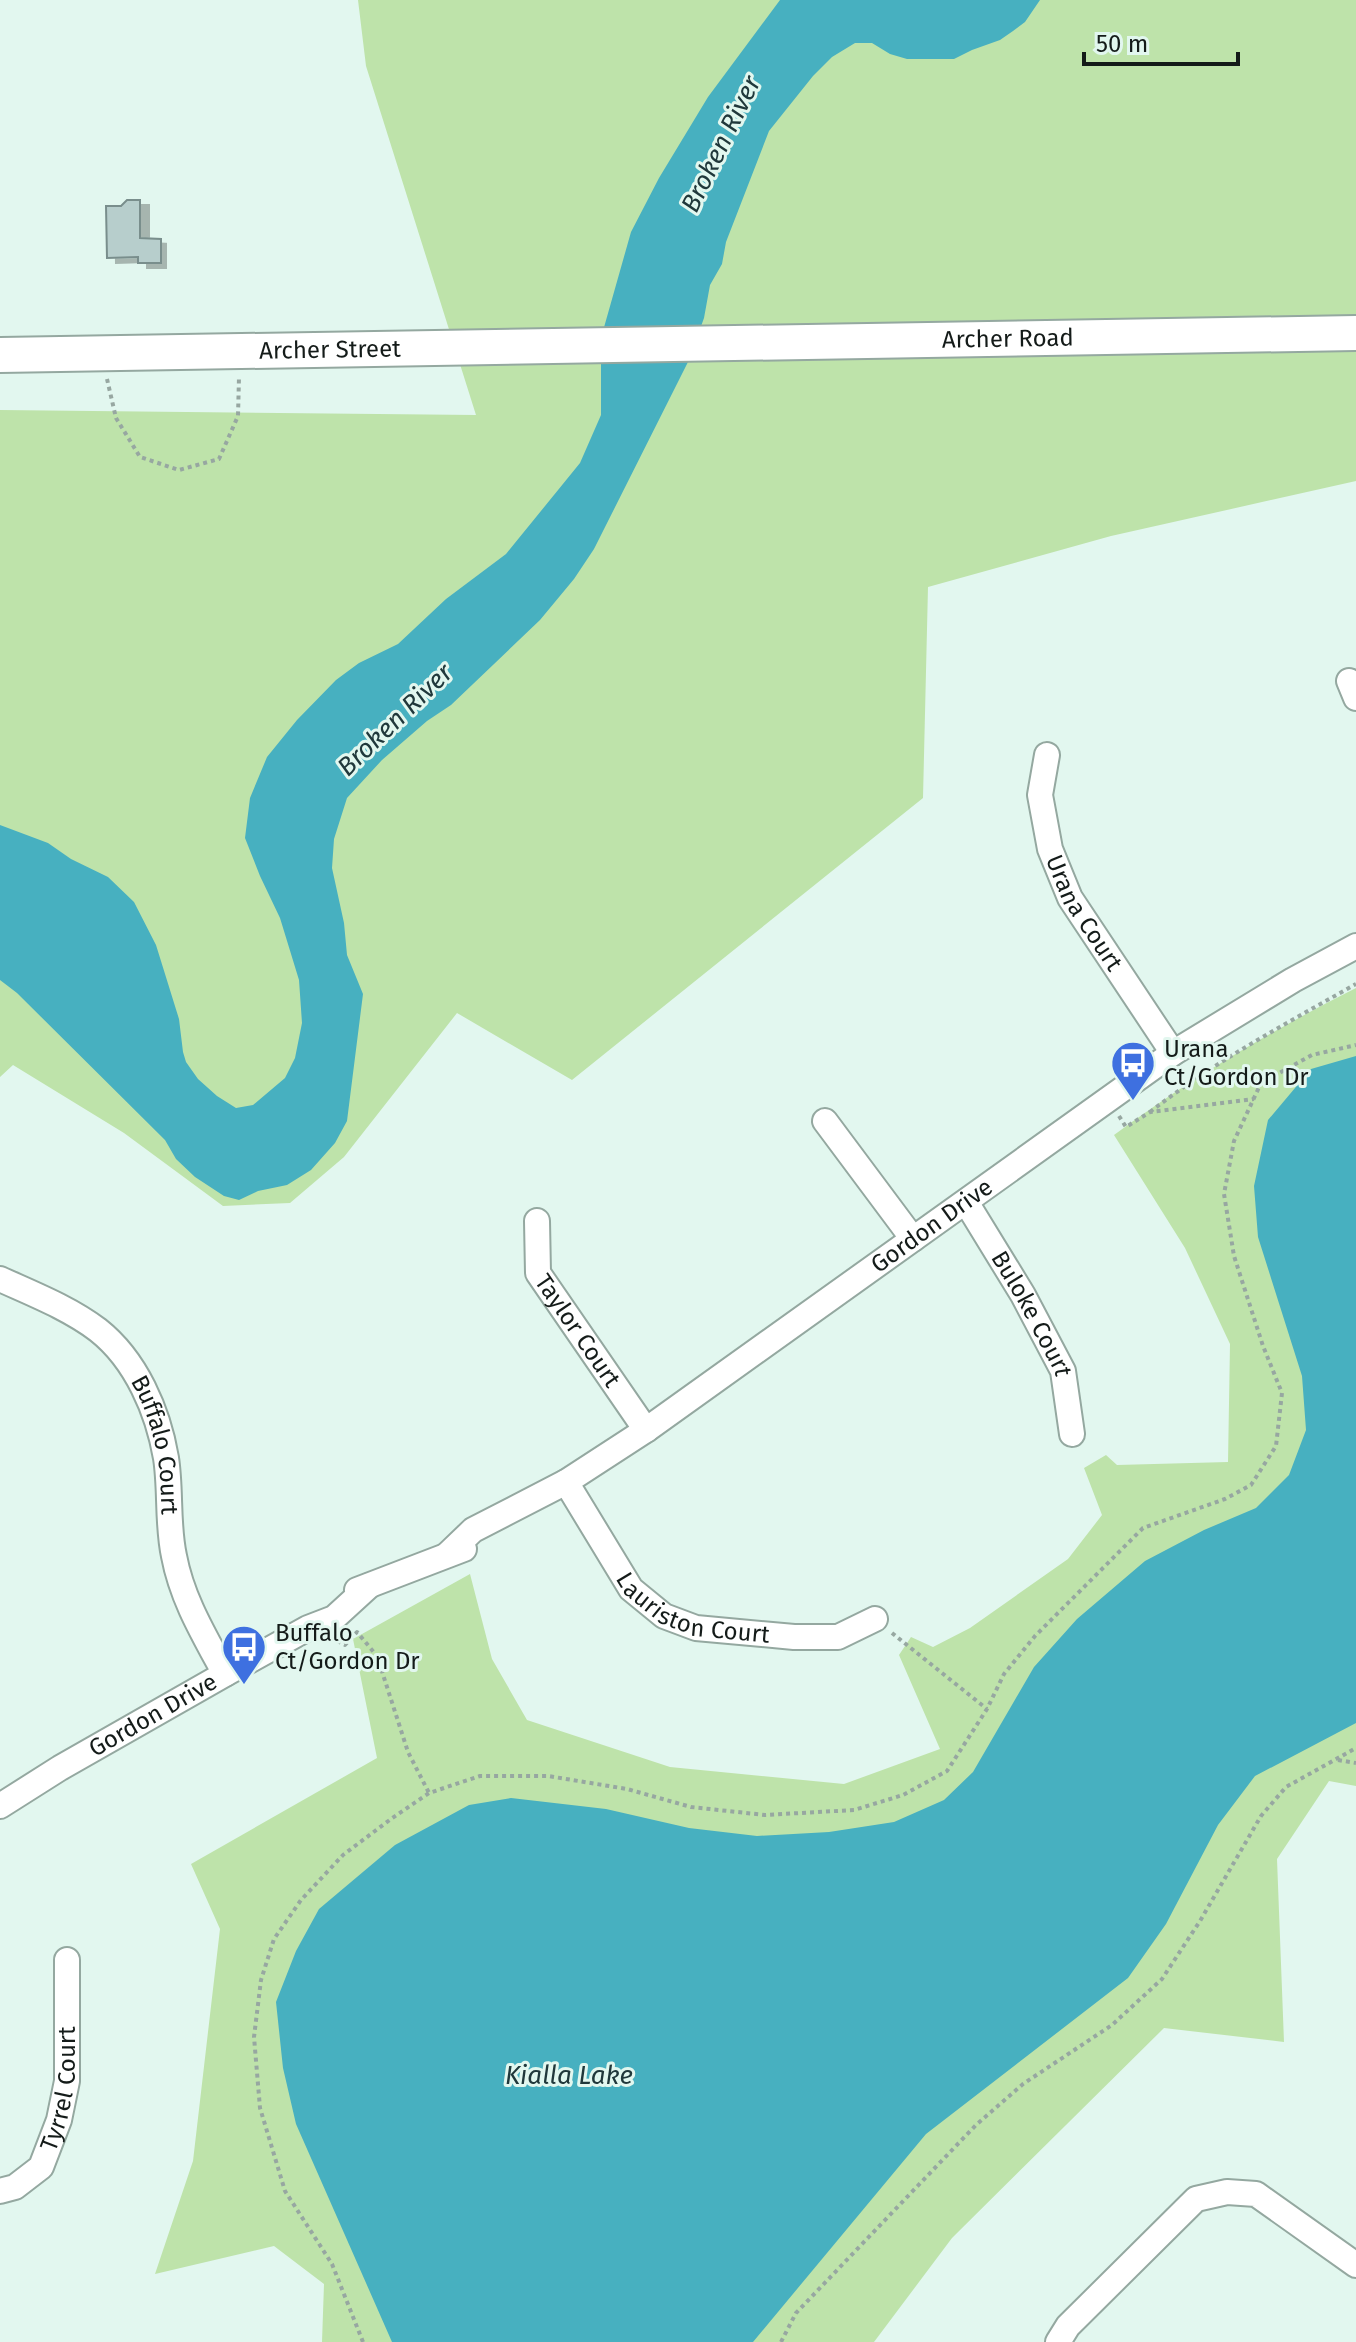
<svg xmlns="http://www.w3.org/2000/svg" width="1356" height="2342" font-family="'Fira Sans',sans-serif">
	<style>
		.green { fill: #bee3aa }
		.water { fill: #47b0c0 }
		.building { fill: #b7cecc; stroke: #798e8c; stroke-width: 2; filter: url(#shadow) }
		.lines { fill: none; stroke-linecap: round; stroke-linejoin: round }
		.minor-casing { stroke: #94a8a0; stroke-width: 28 }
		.secondary-casing { stroke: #94a8a0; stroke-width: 38 }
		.path { stroke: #97a7a1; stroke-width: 4; stroke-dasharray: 4 4; stroke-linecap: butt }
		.minor { stroke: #fff; stroke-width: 24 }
		.secondary { stroke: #fff; stroke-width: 34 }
		.labels { text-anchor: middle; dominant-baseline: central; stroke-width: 6; stroke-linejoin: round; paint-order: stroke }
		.street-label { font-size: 24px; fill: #141b19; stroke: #e2f7ef }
		.poi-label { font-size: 24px; fill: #141b19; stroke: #e2f7ef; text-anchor: start }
		.water-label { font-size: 26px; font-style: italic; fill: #20383b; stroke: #e2f7ef }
	</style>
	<defs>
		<filter id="shadow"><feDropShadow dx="9" dy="5" stdDeviation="0" flood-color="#0004"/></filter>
	</defs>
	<rect width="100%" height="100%" fill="#e2f7ef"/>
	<g class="green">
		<path d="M358 0H1356V481L1111 536 928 587 923 798 572 1080 457 1013 344 1157 290 1203 223 1206 124 1133 13 1065 0 1077V410L476 415 366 66Z"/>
		<path d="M1356 988V1786L1329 1781 1277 1859 1284 2042 1164 2028 952 2238 874 2342H322L324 2284 274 2246 155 2274 193 2161 220 1929 191 1864 377 1758 353 1639 470 1574 492 1659 527 1720 670 1767 844 1784 940 1749 899 1655 911 1637 933 1647 970 1628 1068 1559 1102 1515 1084 1468 1106 1455 1117 1465 1228 1462 1230 1344 1185 1248 1114 1135C1190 1079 1272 1030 1356 988Z"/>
	</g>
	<g class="water">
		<path d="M780 0H1040L1025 22 1013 31 1000 40 972 50 954 59H907L890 54 872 43H855L832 57 813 76 769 131 726 242 722 264 710 285 704 318 689 360 594 549 574 579 540 620 451 705 427 721 382 760 347 798 334 839 332 868 344 923 347 955 363 994 347 1121 335 1143 311 1170 287 1185 258 1191 239 1200 224 1196 195 1177 176 1159 165 1140 17 993 0 980V825L48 843 71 859 108 877 134 902 156 945 179 1019 183 1052 186 1062 198 1079 217 1096 236 1108 253 1105 285 1078 295 1058 302 1023 299 980 280 918 260 876 245 838 250 798 267 757 297 720 336 680 359 663 398 644 446 599 506 554 580 463 601 415V338L631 232 659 178 708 97Z"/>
		<path d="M1356 1056V1723L1255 1776 1218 1825 1166 1924 1128 1978 926 2134 753 2342H392L296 2124 283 2068 276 2002 296 1951 319 1909 395 1845 469 1805 511 1798 606 1809 689 1828 757 1836 829 1832 894 1822 944 1800 973 1772 1034 1667 1077 1619 1145 1561 1204 1530 1256 1508 1289 1475 1306 1430 1302 1376 1258 1237 1254 1186 1268 1120 1311 1069Z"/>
	</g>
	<path class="building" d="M127 200H140V238L161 239V263H138V257L107 258 106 206H121Z"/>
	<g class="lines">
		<g class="minor-casing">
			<g id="minor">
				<path d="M1349 681 1356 698"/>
				<path id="s1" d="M1047 755 1040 795 1050 849 1070 898 1173 1053"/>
				<path d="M825 1121 913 1239"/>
				<path id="s2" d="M966 1202 1023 1295 1063 1371 1072 1434"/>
				<path id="s3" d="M537 1221 538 1273 646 1430"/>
				<path id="s4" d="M0 1279C33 1294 69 1308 98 1330 136 1360 158 1411 166 1458 171 1490 167 1524 174 1556 182 1599 204 1635 225 1674"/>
				<path id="s5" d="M566 1482 631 1589 664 1616 696 1628 794 1637H838L875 1619"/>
				<path id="s6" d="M448 1554 473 1530 566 1482 646 1430 1173 1053 1293 980 1356 946"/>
				<path d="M357 1590 464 1549"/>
				<path id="s7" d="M0 1806 60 1768 225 1674 308 1628 334 1618 369 1586"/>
				<path id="s8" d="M0 2191 15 2187 41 2167 59 2120 67 2081V1960"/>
				<path d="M1058 2342 1068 2326 1196 2199 1227 2192 1256 2194 1356 2265"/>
			</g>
		</g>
		<g class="secondary-casing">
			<g id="secondary">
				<path id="s9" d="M0 355 1356 333"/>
			</g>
		</g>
		<g class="path">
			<path d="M107 379 116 418 140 457 179 470 219 459 238 416 239 377"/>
			<path d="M1150 1112C1214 1062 1285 1024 1356 984"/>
			<path d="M1119 1116 1126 1127 1150 1112 1254 1099"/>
			<path d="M892 1633 987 1709"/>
			<path d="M337 1641 345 1645 357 1632 377 1656 408 1752 429 1793"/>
			<path d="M1338 1760 1356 1763"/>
			<path d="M363 2342 332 2264 285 2191 260 2108 254 2037 261 1980 274 1939 301 1900 343 1855 391 1819 429 1793 480 1776H548L627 1789 691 1807 765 1815 854 1810 903 1795 947 1771 987 1709 1004 1674 1035 1636 1143 1528 1225 1499 1251 1485 1276 1446 1282 1393 1263 1346 1234 1256 1224 1194 1234 1141 1261 1083 1312 1055 1356 1045"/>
			<path d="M781 2342 796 2313 976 2125 1023 2084 1112 2025 1162 1979 1200 1921 1261 1816 1286 1787 1356 1748"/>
		</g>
		<use href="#minor" class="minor"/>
		<use href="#secondary" class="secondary"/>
	</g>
	<defs>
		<g id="bus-pin" transform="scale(2.3)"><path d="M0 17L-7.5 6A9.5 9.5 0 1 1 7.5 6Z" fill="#3e70e0" stroke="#e2f7ef"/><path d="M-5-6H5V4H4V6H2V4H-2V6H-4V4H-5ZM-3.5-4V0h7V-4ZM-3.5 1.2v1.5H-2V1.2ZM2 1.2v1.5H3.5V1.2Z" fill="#fff"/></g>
	</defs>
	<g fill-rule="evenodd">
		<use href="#bus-pin" x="1133" y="1063"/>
		<use href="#bus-pin" x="244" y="1647"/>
	</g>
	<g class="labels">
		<g class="street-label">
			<text stroke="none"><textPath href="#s9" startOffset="1008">Archer Road</textPath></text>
			<text stroke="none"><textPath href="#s9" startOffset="330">Archer Street</textPath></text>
			<text stroke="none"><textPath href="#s1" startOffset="168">Urana Court</textPath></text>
			<text stroke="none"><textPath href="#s6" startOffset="586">Gordon Drive</textPath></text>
			<text stroke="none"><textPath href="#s2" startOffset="130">Buloke Court</textPath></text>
			<text stroke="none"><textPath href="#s3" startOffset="122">Taylor Court</textPath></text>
			<text stroke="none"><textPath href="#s4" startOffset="244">Buffalo Court</textPath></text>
			<text stroke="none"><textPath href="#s5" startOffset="192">Lauriston Court</textPath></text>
			<text stroke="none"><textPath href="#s7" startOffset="178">Gordon Drive</textPath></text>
			<text stroke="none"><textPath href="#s8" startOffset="130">Tyrrel Court</textPath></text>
		</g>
		<g class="poi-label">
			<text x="1164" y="1049">Urana<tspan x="1164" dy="28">Ct/Gordon Dr</tspan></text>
			<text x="275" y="1633">Buffalo<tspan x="275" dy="28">Ct/Gordon Dr</tspan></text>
		</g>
		<g class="water-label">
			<text transform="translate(721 144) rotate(-64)">Broken River</text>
			<text transform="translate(395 720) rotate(-44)">Broken River</text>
			<text x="569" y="2075">Kialla Lake</text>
		</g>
	</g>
	<path d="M1084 52v12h154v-12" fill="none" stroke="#141b19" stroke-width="4"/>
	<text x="1096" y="52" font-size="24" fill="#141b19" stroke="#e2f7ef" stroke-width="6" paint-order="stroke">50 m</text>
</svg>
